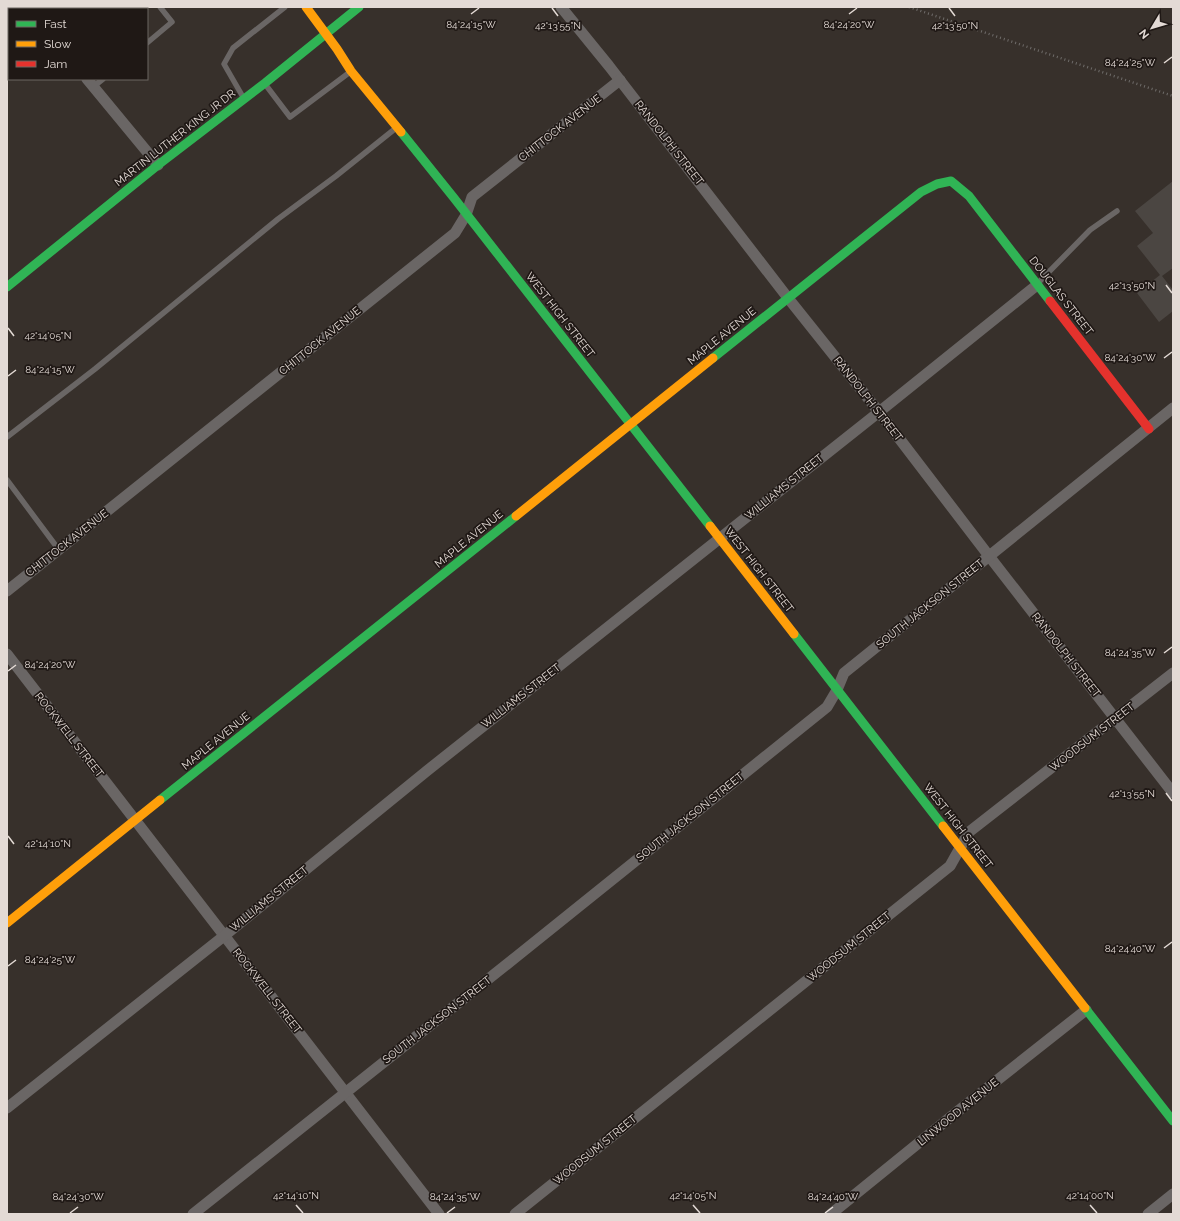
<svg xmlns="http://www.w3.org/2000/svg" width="1180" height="1221" font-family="Raleway,sans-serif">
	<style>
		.building { fill: #4b4642 }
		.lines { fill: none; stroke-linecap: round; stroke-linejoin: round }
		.path { stroke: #6f6c6a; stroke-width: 2.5; stroke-dasharray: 1 3; stroke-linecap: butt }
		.lane { stroke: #6a6665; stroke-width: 5.5 }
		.street { stroke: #6a6665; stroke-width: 11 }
		.fast { stroke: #30b455; stroke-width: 9 }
		.slow { stroke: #ff9f0a; stroke-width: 9 }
		.jam { stroke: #e5322d; stroke-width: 9 }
		.ticks { fill: none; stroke: #e3dad5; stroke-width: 1.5 }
		.labels { text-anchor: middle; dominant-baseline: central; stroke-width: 3.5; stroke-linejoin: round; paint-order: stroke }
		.street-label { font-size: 11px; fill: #e3dad5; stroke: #1f1815 }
		.ticks-label { font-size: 10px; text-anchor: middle; fill: #e3dad5; stroke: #1f1815; stroke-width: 3.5; stroke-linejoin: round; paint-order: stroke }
	</style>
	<rect width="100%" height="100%" fill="#37302b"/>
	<path class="building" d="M1173 181V268L1162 276 1173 290V311L1159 322 1137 293 1160 275 1137 246 1153 233 1135 211Z"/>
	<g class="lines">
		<path class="path" d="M909 7 1173 96"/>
		<g class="lane">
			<path d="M147 43 172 22 160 7"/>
			<path d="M265 84 290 117 350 72"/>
			<path d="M93 87 103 79"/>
			<path d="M243 97 224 64 233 48 285 7"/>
			<path d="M1038 283 1090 230 1117 211"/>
			<path d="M7 437 95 369 278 219 336 176 396 128"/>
			<path d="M7 480 59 550"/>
		</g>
		<g class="street">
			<path d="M27 7 29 9"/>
			<path d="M561 7 609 66 788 298 879 412 989 556 1173 793"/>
			<path d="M87 79 158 165"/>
			<path d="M7 591 455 233 466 215 472 197 620 80"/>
			<path d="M7 654 439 1214"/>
			<path d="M7 1108 224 936 428 770 879 412 1037 285"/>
			<path d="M193 1214 516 957 827 707 837 690 844 673 1173 408"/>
			<path d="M515 1214 950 866 969 832 1173 673"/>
			<path d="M831 1214 958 1111 1086 1010"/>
			<path d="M1148 1214 1173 1194"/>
		</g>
		<g class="fast">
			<path d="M401 132 454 198 710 526"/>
			<path d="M7 287 158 165 265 83 359 7"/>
			<path d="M713 358 921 192 937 184 951 181 969 196 1050 301"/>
			<path d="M794 634 943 826"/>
			<path d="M160 800 516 516"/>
			<path d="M1085 1008 1173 1121"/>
		</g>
		<g class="slow">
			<path d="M306 7 337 49 351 71 401 132"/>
			<path d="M516 516 713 358"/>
			<path d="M710 526 794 634"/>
			<path d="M943 826 1085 1008"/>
			<path d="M7 923 160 800"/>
		</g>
		<path class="jam" d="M1050 301 1149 429"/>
	</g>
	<path class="ticks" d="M552 8 558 16M949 8 955 16M471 14 479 8M849 14 857 8M1164 63 1172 57M1166 285 1172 293M8 328 14 336M1164 358 1172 352M8 376 16 370M1164 653 1172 647M8 671 16 665M1166 793 1172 801M8 836 14 844M1164 948 1172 942M8 966 16 960M296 1205 303 1213M693 1205 700 1213M1090 1205 1097 1213M70 1213 78 1207M447 1213 455 1207M825 1213 833 1207"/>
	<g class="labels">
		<g class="street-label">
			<text transform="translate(560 128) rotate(-38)">CHITTOCK AVENUE</text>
			<text transform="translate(175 138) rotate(-38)">MARTIN LUTHER KING JR DR</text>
			<text transform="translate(669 143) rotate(52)">RANDOLPH STREET</text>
			<text transform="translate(1061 296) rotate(52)">DOUGLAS STREET</text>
			<text transform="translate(560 315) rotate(52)">WEST HIGH STREET</text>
			<text transform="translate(722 336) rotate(-39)">MAPLE AVENUE</text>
			<text transform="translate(320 341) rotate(-39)">CHITTOCK AVENUE</text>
			<text transform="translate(868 399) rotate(52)">RANDOLPH STREET</text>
			<text transform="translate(784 487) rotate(-39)">WILLIAMS STREET</text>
			<text transform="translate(469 539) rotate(-39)">MAPLE AVENUE</text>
			<text transform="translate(67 543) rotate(-38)">CHITTOCK AVENUE</text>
			<text transform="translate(759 570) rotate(52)">WEST HIGH STREET</text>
			<text transform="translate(930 604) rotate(-39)">SOUTH JACKSON STREET</text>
			<text transform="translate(1066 655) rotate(52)">RANDOLPH STREET</text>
			<text transform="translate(521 696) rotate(-38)">WILLIAMS STREET</text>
			<text transform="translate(69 735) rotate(52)">ROCKWELL STREET</text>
			<text transform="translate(1092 737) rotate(-38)">WOODSUM STREET</text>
			<text transform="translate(216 741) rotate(-39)">MAPLE AVENUE</text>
			<text transform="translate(690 817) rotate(-39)">SOUTH JACKSON STREET</text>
			<text transform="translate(958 826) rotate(52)">WEST HIGH STREET</text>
			<text transform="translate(269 899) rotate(-39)">WILLIAMS STREET</text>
			<text transform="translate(849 947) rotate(-39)">WOODSUM STREET</text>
			<text transform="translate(267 991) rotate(52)">ROCKWELL STREET</text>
			<text transform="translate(437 1020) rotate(-38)">SOUTH JACKSON STREET</text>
			<text transform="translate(958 1112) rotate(-39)">LINWOOD AVENUE</text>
			<text transform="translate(595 1150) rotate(-39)">WOODSUM STREET</text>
		</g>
	</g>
	<g class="ticks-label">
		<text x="849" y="28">84°24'20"W</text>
		<text x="471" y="28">84°24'15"W</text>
		<text x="558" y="29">42°13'55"N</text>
		<text x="955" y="29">42°13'50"N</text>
		<text x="1130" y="66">84°24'25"W</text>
		<text x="1132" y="289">42°13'50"N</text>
		<text x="48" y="339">42°14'05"N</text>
		<text x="1130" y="361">84°24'30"W</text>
		<text x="50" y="373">84°24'15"W</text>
		<text x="1130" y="656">84°24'35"W</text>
		<text x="50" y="668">84°24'20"W</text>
		<text x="1132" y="797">42°13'55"N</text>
		<text x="48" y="847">42°14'10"N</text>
		<text x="1130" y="952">84°24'40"W</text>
		<text x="50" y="963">84°24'25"W</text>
		<text x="296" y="1199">42°14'10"N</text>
		<text x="693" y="1199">42°14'05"N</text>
		<text x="1090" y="1199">42°14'00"N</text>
		<text x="78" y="1200">84°24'30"W</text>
		<text x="455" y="1200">84°24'35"W</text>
		<text x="833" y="1200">84°24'40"W</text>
	</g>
	<rect width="1180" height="1221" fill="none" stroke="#e3dad5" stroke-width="16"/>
	<rect x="8" y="8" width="140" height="72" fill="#1f1815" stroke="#6d6662"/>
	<rect x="16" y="21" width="20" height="6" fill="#30b455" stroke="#6d6662"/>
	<text x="44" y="28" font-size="12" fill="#e3dad5">Fast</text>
	<rect x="16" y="41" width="20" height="6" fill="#ff9f0a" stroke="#6d6662"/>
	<text x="44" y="48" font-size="12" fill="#e3dad5">Slow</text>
	<rect x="16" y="61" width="20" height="6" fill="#e5322d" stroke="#6d6662"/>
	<text x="44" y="68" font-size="12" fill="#e3dad5">Jam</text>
	<g transform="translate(1152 28) rotate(232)" stroke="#1f1815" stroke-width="3" paint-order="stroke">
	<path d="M0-3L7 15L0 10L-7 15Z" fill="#e3dad5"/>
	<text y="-6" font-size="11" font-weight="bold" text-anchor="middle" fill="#e3dad5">N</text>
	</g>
</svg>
